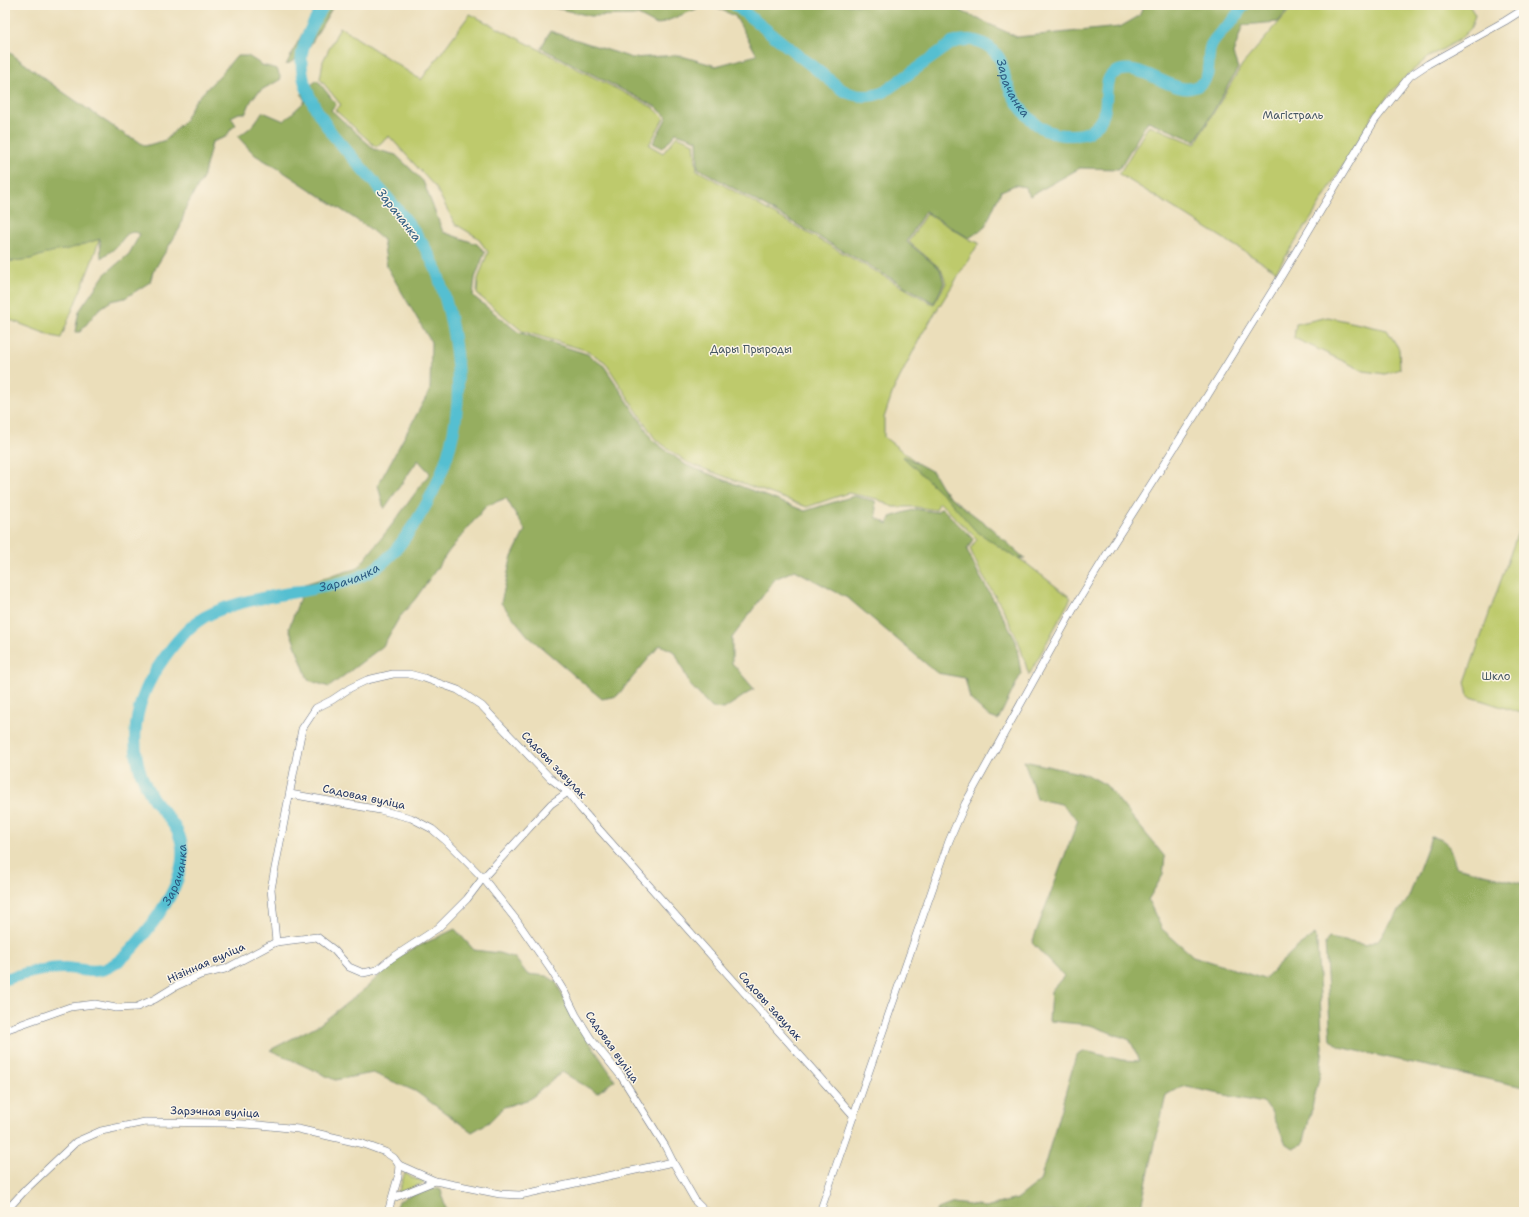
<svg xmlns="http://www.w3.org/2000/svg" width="1529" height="1217" font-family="'Shantell Sans',sans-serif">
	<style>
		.green { fill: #beca6c; stroke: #6c7c65 }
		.forest { fill: #96ae60; stroke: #586e5f }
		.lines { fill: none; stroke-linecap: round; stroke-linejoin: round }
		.river { stroke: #55bfd1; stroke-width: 12 }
		.minor-casing { stroke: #646c7e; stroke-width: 8 }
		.minor { stroke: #fff; stroke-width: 7 }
		.labels { text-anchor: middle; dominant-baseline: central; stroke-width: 3; stroke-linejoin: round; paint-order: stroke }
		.park-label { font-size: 11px; fill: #445662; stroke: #fcf5e5 }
		.street-label { font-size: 11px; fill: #1b2f5e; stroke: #fcf5e5 }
		.water-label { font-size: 12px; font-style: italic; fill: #2c5a80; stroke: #fcf5e5 }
	</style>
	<rect width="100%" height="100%" fill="#fcf5e5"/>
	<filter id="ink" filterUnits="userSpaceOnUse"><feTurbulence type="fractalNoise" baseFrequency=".025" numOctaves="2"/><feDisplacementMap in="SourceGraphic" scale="8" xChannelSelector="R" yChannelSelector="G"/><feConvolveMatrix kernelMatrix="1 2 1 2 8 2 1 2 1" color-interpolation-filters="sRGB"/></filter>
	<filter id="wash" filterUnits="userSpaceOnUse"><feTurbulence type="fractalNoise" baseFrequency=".012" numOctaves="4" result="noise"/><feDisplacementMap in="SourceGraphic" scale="16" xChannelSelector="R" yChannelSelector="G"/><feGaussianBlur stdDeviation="0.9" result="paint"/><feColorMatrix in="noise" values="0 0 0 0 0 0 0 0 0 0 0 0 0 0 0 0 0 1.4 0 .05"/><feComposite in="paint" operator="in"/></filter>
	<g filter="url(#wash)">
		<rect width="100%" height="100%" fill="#ebdeba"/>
		<g class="green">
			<path d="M1294 5H1469L1475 15 1471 28 1459 40 1427 58 1402 80 1375 112 1312 217 1276 271 1119 174 1149 125 1195 144 1242 65Z"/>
			<path d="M470 14 654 108 664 118 649 145 663 153 677 136 694 143 697 170 929 302 934 304 946 283 941 269 909 242 926 213 971 240 979 243 922 334 893 391 884 418V437L915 461 939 484 983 534 1027 564 1071 598 1029 675 1018 640 1003 609 982 575 970 549 977 539 939 502 936 510 915 507H893L877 499 848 493 807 507 688 463 655 439 605 362 588 351 522 331 477 294 478 279 488 252 477 237 455 224 436 188 389 136 376 147 335 110 341 105 320 79 323 61 340 27 421 80Z"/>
			<path d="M100 238C89 272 74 305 61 338L52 336 5 318V259Z"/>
			<path d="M1328 317 1387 330 1399 349 1400 369 1385 374 1364 371 1294 338 1296 324Z"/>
			<path d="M1524 515V714L1468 696 1465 682Z"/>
			<path d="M405 1173 412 1178 427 1182 398 1193Z"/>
		</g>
		<g class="forest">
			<path d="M317 5H334L305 54 286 65Z"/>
			<path d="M541 5H706L657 25 638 15 591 16Z"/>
			<path d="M710 5H948L1017 37 1120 27 1139 16 1144 5H1292L1278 22 1243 25 1233 54 1238 68 1206 124 1195 141 1148 121 1119 169 1080 168 1030 196 1025 187 1015 185 1001 191 985 227 969 238 925 211 907 242 940 269 944 283 934 303 698 168 697 140 676 133 663 148 653 143 667 117 656 107 541 48 550 31 632 58 678 55 716 66 757 55 735 16Z"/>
			<path d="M5 49 60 90 127 136 135 139 145 146 166 140 185 120 194 102 222 73 236 56H248L262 65 277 69 281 79C272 85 259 89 253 98 250 102 248 108 246 113H239L231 117 236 125 231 129 226 137 212 142 203 178 186 207 180 228 153 272 150 282 125 298 111 301 98 310 80 332H75L79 311 105 274 129 254 140 234C127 228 124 239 117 246 113 251 106 254 101 258L100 239 69 249 51 252 31 259 5 262Z"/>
			<path d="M317 80 336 104 331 110 374 149 396 155 423 181 443 232 477 244 485 252 475 278 473 296 518 332 587 354 604 366 644 426 652 440 686 465 805 511 854 496 875 501 877 518 888 524 890 517 916 509 936 512 942 508 973 539 967 550 979 575 1000 611 1016 641 1021 674 998 720 990 717 970 699 965 678 937 673 849 599 795 570 775 579 732 638V663L754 689 724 709 712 708 690 685 675 652 660 645 617 696 602 699 528 636 501 603 511 559 525 530 506 498 486 506 449 551 416 598 399 618 383 646 329 687 308 680 289 628 305 584 358 568 394 522 430 473 418 460 384 509 378 485 430 390 431 342 387 267 383 240 369 228 279 169 255 155 238 137 251 127 263 112 284 121 305 101 301 94Z"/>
			<path d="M904 456 933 472 945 493 992 529 1025 559 1014 557 975 530 947 498 903 457Z"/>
			<path d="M1024 761 1088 775 1106 785 1165 857 1163 875 1148 900 1162 929 1193 956 1264 979 1295 949 1315 935 1317 943 1323 1048 1320 1074 1303 1145 1294 1148 1286 1144 1270 1109 1263 1103 1182 1086 1166 1095 1140 1212H1113L1087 1205 1081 1212H935L938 1209 954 1203 985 1207 1017 1199 1040 1181 1076 1056 1085 1051 1122 1060 1140 1061 1130 1040 1090 1025 1049 1021 1051 991 1064 976 1032 943 1078 820 1061 804 1037 799Z"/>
			<path d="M1431 837C1450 839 1451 851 1456 867L1524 884V1087L1339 1047 1331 1040 1325 943 1329 938 1366 945 1378 940 1408 899Z"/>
			<path d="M455 929 474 950 499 953 515 958 527 974 547 976 556 982 573 1018 615 1080 597 1093 562 1072 530 1099 504 1107 489 1122 472 1132 415 1091 373 1073 335 1080 270 1050 320 1024 366 988 402 954Z"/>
			<path d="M434 1188 441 1190 446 1210 449 1212H393L398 1202 408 1196Z"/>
		</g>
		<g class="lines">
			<g class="river">
				<path id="s1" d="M735 5 841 89C855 98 869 98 884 92L952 43C969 37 986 40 998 56 1003 62 1003 73 1006 81 1016 106 1037 135 1066 135 1074 135 1083 136 1090 131 1117 114 1098 82 1114 73 1139 58 1172 96 1195 87 1215 80 1205 60 1211 45 1216 35 1226 28 1233 20 1237 15 1240 10 1244 5"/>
				<path id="s2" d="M5 979C24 974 44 968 64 968 78 968 92 974 105 969 125 961 140 940 152 924 168 902 185 875 182 847 180 826 163 814 152 797 126 755 132 707 158 667 169 650 181 634 197 622 225 601 277 596 312 589 333 585 356 581 374 569 393 557 405 538 417 520 459 454 467 389 449 313 445 298 441 282 435 267 422 238 401 213 380 189 364 171 349 153 333 135 316 111 298 83 302 53 305 36 316 19 324 5"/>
			</g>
		</g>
	</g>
	<g filter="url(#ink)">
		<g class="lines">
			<g class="minor-casing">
				<g id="minor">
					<path d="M290 794 380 810 411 818 432 829 445 840 483 878 517 921 551 970 565 993 576 1015 591 1039 621 1076 665 1146 673 1162 696 1202 706 1212"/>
					<path d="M276 942 271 889 302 729 316 708 332 700 350 688 367 680 393 674H409L424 678 458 690 482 706 550 778 568 792 581 809 854 1116"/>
					<path d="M5 1030 70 1007 95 1004 116 1008 137 1007 155 999 176 986 200 975 225 969 276 942 317 937 334 950 349 967 363 973 377 970 392 958 438 928 467 899 483 878 551 804 568 792"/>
					<path d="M435 1181 500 1194 520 1195 673 1162"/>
					<path d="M393 1198 435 1181 399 1165"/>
					<path d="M5 1212 26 1189 76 1142 101 1131 145 1122 226 1123 260 1125 298 1129 363 1144 385 1152 394 1158 399 1165 398 1177 388 1212"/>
					<path d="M820 1212 949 841 965 804 1075 606 1113 544 1204 401 1279 280 1375 120 1410 76 1428 64 1505 21 1524 9"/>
				</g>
			</g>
			<use href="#minor" class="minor"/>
		</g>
	</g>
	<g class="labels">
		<g class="park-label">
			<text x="1293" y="115">Магістраль</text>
			<text x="751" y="349">Дары Прыроды</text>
			<text x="1496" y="676">Шкло</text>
		</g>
		<g class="street-label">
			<text transform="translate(554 765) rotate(46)">Садовы завулак</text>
			<text transform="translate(364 797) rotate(12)">Садовая вуліца</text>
			<text transform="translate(206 963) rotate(-24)">Нізінная вуліца</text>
			<text transform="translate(770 1006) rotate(48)">Садовы завулак</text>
			<text transform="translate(612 1047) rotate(55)">Садовая вуліца</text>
			<text transform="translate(215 1112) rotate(2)">Зарэчная вуліца</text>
		</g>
		<g class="water-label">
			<text stroke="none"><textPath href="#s1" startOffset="351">Зарачанка</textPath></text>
			<text transform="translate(399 215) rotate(52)">Зарачанка</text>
			<text stroke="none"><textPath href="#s2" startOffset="668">Зарачанка</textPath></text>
			<text stroke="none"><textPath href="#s2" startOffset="223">Зарачанка</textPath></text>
		</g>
	</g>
	<rect width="1529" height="1217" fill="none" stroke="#fcf5e5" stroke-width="20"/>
</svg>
